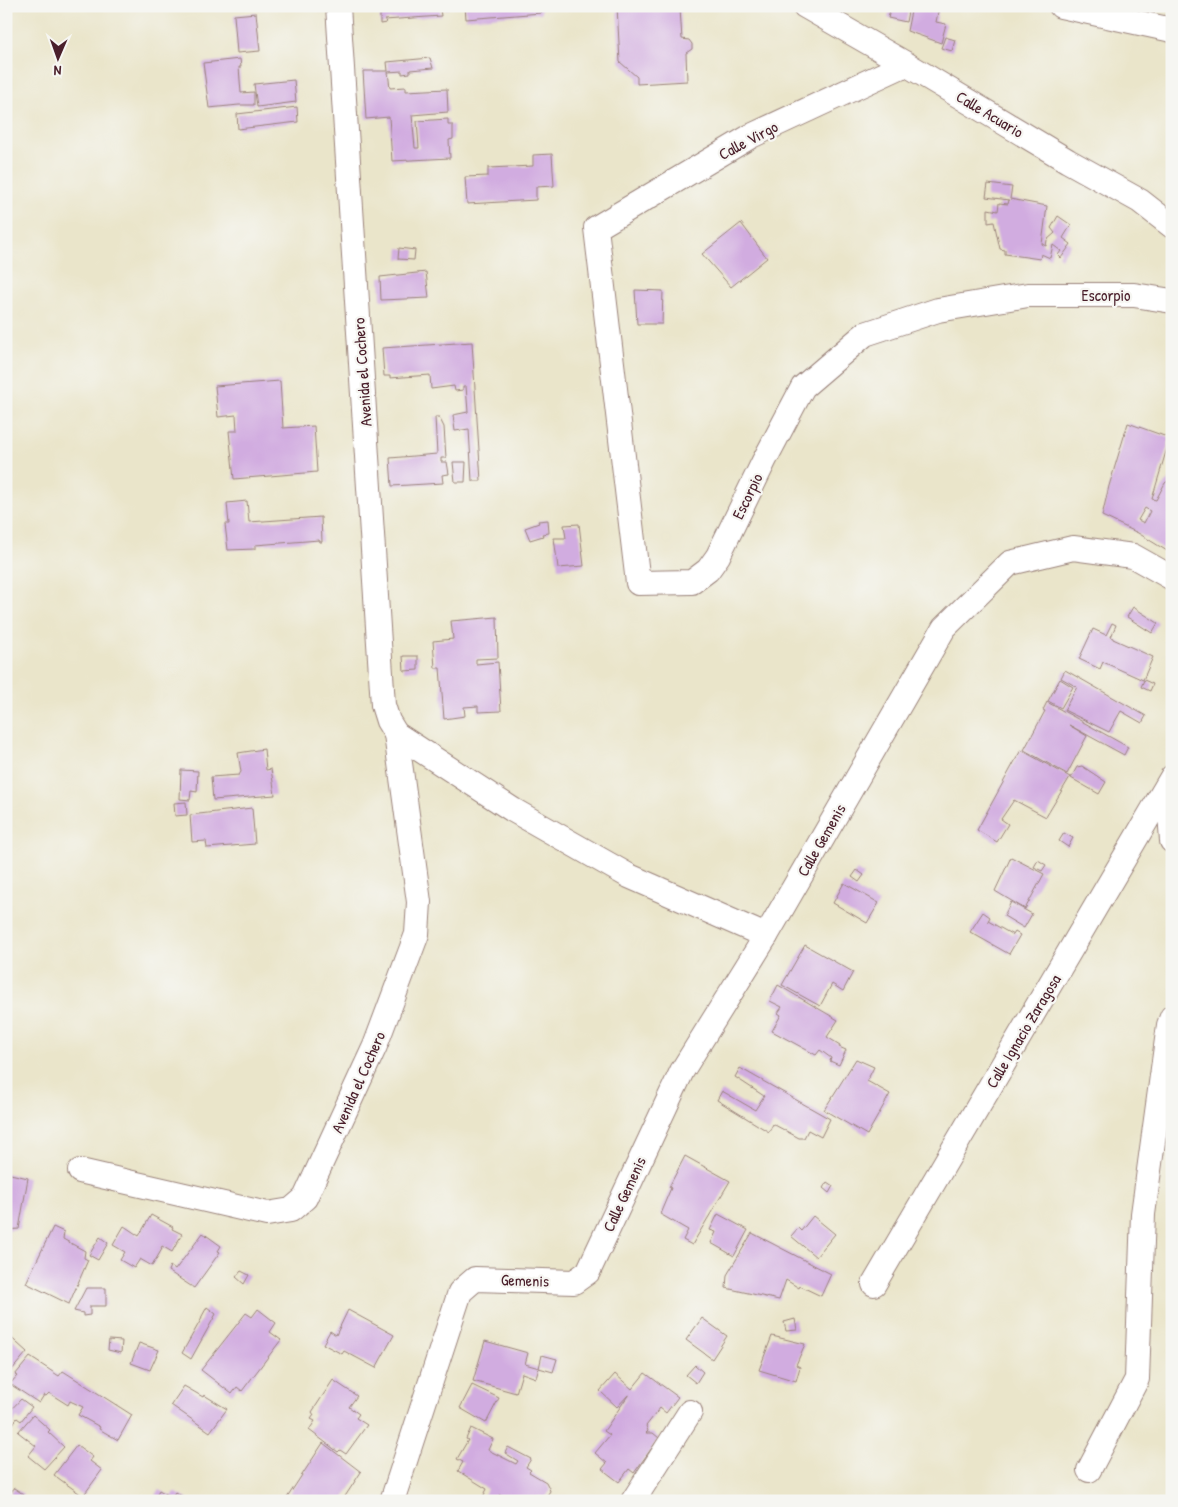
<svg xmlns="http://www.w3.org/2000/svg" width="1178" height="1507" font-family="'Patrick Hand',sans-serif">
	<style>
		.building { fill: #d1ace0; fill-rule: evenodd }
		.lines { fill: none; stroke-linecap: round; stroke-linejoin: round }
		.minor-casing { stroke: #9a827a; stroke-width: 26 }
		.minor { stroke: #fff; stroke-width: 24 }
		.labels { text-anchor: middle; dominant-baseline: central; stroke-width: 4.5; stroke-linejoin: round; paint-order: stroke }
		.street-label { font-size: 16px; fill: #4a1f2b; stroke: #f6f6f2 }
	</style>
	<rect width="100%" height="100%" fill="#f6f6f2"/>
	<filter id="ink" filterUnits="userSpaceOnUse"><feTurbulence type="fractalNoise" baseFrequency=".02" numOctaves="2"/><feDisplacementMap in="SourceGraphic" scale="10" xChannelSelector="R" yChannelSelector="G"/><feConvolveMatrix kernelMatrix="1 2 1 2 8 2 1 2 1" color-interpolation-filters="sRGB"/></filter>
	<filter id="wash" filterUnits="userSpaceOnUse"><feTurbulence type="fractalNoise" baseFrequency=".0096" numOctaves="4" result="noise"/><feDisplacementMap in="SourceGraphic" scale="20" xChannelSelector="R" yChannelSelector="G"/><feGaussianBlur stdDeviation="1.12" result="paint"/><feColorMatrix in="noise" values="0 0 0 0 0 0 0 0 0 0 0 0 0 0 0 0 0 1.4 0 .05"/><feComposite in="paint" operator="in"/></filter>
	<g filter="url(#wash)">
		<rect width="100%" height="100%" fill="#eae5ca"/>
		<g id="blocks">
			<g class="building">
				<path d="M380 6H449V9H440L441 16 385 20 386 23 380 24Z"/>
				<path d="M465 6H544V8H541V13L466 19Z"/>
				<path d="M617 6H684L680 9 682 39 689 40 692 44V49L686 53 687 81 637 84V77L620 62Z"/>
				<path d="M891 6H909L906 22 888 18Z"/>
				<path d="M912 6 939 7 936 22 946 24 941 43 907 31Z"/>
				<path d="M256 13 260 51 237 53 234 15Z"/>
				<path d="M945 37 955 40 952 51 941 48Z"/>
				<path d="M430 58 433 68 410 70V73L402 74V71L388 72 390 88 406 87V91L447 89 448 112 412 115 415 148H419L417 121 448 119V125H453V139L449 140 450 158 392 161 389 117 366 119 363 71H388L387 62Z"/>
				<path d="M240 59 241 67H239L241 93 254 92V105H239L209 108 203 63Z"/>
				<path d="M294 80 296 102 257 107 254 84Z"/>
				<path d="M297 107 298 122 238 129 237 114Z"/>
				<path d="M552 154 554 186 536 187V200L467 204 465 177 488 176V168L533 166V155Z"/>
				<path d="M988 184 1012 187 1010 199 1047 206 1042 244 1046 246 1047 240 1055 233 1051 228 1058 216 1071 225 1063 238 1071 244 1061 258 1058 255 1061 251 1053 245 1050 258 1041 254 1040 259 1005 254V250L1000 249 994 222 988 223V209L998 211 999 203 1008 204 1009 200 986 197Z"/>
				<path d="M741 223 767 258 731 287 702 254Z"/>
				<path d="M399 248 415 250 414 260 398 259Z"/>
				<path d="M426 272 429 298 381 300 380 277Z"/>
				<path d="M635 290 663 291 662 324H637Z"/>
				<path d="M472 342 478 435 481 481H472L469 429 455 431 453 415 468 412 466 386H463V390L455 391 454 386 431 389 430 375 390 378V376H384L382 348Z"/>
				<path d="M280 381 283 428 314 426 317 472 234 479 229 431H237L236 415 218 417 215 386Z"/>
				<path d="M435 417H439L444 427 446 458H441V462H447L449 474 442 475 443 483 392 486 390 458 437 454Z"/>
				<path d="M1128 423 1170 438 1152 499 1156 500 1165 483 1172 478V554L1138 533 1102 516 1109 486ZM1145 508 1150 511 1144 523 1138 520Z"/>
				<path d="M453 462H466L465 482H455Z"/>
				<path d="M247 501 249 522 321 517 322 542H320L319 540 255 545V549L228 550 225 524H229L227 503Z"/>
				<path d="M548 520 549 533 542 534 543 536 530 540 525 528 539 523 538 521Z"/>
				<path d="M579 524 584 566 558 568 554 538H566L564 525Z"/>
				<path d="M1133 607 1158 623 1152 633 1127 617Z"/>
				<path d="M497 617 498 658 476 659V664L498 662 501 711 478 712V706L464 707 465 716 444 719 440 668H435L433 641 453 639 451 621Z"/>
				<path d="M1112 623 1116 625 1111 637 1113 638V639L1153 657 1143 680 1103 662 1100 669 1079 659 1093 629 1106 635Z"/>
				<path d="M403 656H418V670L404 671Z"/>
				<path d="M1065 670 1146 716 1142 723 1121 711 1109 732 1064 710 1077 687 1061 678Z"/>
				<path d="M1060 679 1073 687 1061 708 1048 701Z"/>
				<path d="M1144 680 1153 684 1150 691 1141 687Z"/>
				<path d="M1047 702 1128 747 1124 755 1069 725 1087 736 1067 774 1024 750 1045 711 1043 710Z"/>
				<path d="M264 749 266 770 271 769 275 795 213 800 211 777 239 775 241 772 238 753Z"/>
				<path d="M1021 750 1070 777 1046 817 1014 800 1001 819 1008 824 997 842 977 830Z"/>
				<path d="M1082 766 1106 782 1099 794 1071 778 1077 767Z"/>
				<path d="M181 770 198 771 197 792 191 791 190 800 180 799Z"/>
				<path d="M186 802 187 815 175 816 174 803Z"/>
				<path d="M252 808 255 844 207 848 206 841 192 842 190 815Z"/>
				<path d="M1064 833 1073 838 1068 847 1059 841Z"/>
				<path d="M1011 857 1044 874 1025 909 995 891Z"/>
				<path d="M1038 860 1046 865 1042 871 1034 867Z"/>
				<path d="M857 870 864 875 859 882 852 877Z"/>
				<path d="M844 883 879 903 867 923 833 903Z"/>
				<path d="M1011 902 1032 914 1024 928 1004 916Z"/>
				<path d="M983 912 990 917 988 921 1013 935 1015 932 1020 935 1009 954 970 932Z"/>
				<path d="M805 945 853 972 843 991 832 984 820 1006 782 985Z"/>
				<path d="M778 985 838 1020 827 1037 840 1045 839 1047 846 1050 839 1065 830 1061 831 1058 820 1050 816 1055 772 1031 781 1015 778 1013 782 1007 770 1001Z"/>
				<path d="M856 1059 874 1067 867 1081 890 1094 867 1135 824 1110Z"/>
				<path d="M740 1068 830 1119 821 1137 808 1130 804 1138H799L773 1124 769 1132 717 1100 722 1091 755 1110 764 1096 735 1077Z"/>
				<path d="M685 1156 730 1181 692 1245 683 1240 688 1230 660 1214 671 1188 669 1187Z"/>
				<path d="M6 1173 28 1178 19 1229 6 1230Z"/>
				<path d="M827 1182 833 1186 829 1193 823 1188Z"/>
				<path d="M718 1214 748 1230 734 1256 711 1243 716 1232 710 1230Z"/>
				<path d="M151 1215 173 1227 172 1229 182 1234 172 1252 162 1246 161 1248 162 1249 152 1266 140 1259 134 1268 120 1260 125 1252 113 1245 124 1226 139 1236Z"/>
				<path d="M813 1216 835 1234 816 1257 791 1236 798 1228 801 1231Z"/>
				<path d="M53 1227 64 1232 63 1239 85 1251 84 1258 88 1260 69 1304 26 1283Z"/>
				<path d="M203 1233 221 1246 218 1251 220 1252 194 1288 168 1271 170 1266 175 1270Z"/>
				<path d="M752 1233 831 1274 821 1296 800 1286 799 1288 786 1280 779 1300 726 1288 727 1275Z"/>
				<path d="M100 1237 108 1243 98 1260 89 1255Z"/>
				<path d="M241 1271 249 1275 244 1284 236 1277Z"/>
				<path d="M86 1288H106V1306H90V1315L83 1316V1313L74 1311Z"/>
				<path d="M207 1307 216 1314 191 1359 182 1353 202 1318H201Z"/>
				<path d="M258 1309 276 1323 270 1332 281 1340 242 1391 237 1387 232 1394 201 1370 246 1313 252 1317Z"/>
				<path d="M348 1310 394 1335 376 1368 344 1351 342 1354 323 1344 330 1331 336 1335Z"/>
				<path d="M702 1318 727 1336 712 1359 686 1340Z"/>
				<path d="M795 1319 797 1330 786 1331 784 1322Z"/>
				<path d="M6 1333 27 1352 11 1371 6 1367Z"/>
				<path d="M772 1336 805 1344 796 1365 800 1367 796 1381 759 1370Z"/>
				<path d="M109 1340 122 1341 121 1353 108 1350Z"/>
				<path d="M485 1341 528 1353 525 1364 539 1368 536 1378 522 1373 516 1393 473 1381Z"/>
				<path d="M139 1343 159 1350 150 1370 131 1363Z"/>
				<path d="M542 1355 557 1359 553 1372 539 1368Z"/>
				<path d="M30 1357 59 1376 63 1371 132 1415 118 1440 99 1429 100 1427 78 1415 83 1407 70 1401 68 1405 49 1393 46 1396 44 1395 39 1403 10 1384 17 1376 15 1375Z"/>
				<path d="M695 1365 703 1372 696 1383 686 1375Z"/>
				<path d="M645 1373 678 1397 666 1413 660 1408 646 1426 648 1431 646 1433H653L659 1438 634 1473 629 1469 619 1482 602 1469 607 1463 595 1453 610 1435 604 1431 629 1394 617 1407 600 1391 615 1374 632 1389Z"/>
				<path d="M333 1380 357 1396 349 1407 359 1414 356 1418 367 1425 346 1454 340 1450 338 1452 309 1430 315 1421 311 1419 314 1415 312 1412Z"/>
				<path d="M472 1385 499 1398 486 1423 460 1408Z"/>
				<path d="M184 1386 203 1397 204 1395 227 1409 210 1432 171 1405Z"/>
				<path d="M21 1399 32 1407 21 1421 17 1418 13 1424 6 1418V1415Z"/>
				<path d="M33 1415 50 1430 48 1432 64 1447 44 1469 28 1456 36 1446 18 1432Z"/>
				<path d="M471 1428 493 1439 488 1450 516 1464 518 1461 505 1453 508 1447 531 1459 526 1467 531 1470 529 1472 546 1482 549 1488 550 1491 544 1500 539 1496 536 1501H513L499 1495 510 1501H481L487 1489 458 1471 463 1462 457 1459 468 1440 466 1439Z"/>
				<path d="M323 1443 361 1472 342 1501H285Z"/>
				<path d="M77 1445 93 1457 90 1461 102 1470 83 1496 54 1475Z"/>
				<path d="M14 1488 23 1494 19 1501 9 1496Z"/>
				<path d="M159 1490 172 1497 175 1492 190 1501H153Z"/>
			</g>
		</g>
	</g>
	<g filter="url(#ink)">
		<use href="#blocks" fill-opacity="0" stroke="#9a827a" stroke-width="1"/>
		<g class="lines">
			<g class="minor-casing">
				<g id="minor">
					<path d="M338 6 383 705 388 721 396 734 513 810 629 876 766 936"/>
					<path d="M805 6 906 64 1068 161 1140 201 1172 226"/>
					<path d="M1061 6 1172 30"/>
					<path d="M906 64 751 136 596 228 638 583 692 582 708 570 718 556 764 461 803 387 865 334 938 310 1028 295H1134L1172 301"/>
					<path d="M1168 785 1172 841"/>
					<path d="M80 1171 267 1214 291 1210 305 1198 375 1046 417 934 419 902 396 734"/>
					<path d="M874 1284 1172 777"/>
					<path d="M1089 1470 1137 1379 1143 1214 1169 1025 1172 1017"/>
					<path d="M392 1501 460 1292 475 1279 574 1282 588 1272 682 1071 766 936 944 628 1010 563 1073 548 1133 556 1172 578"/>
					<path d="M633 1501 690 1412"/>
				</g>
			</g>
			<use href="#minor" class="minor"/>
		</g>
	</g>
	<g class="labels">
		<g class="street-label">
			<text transform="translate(990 114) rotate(31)">Calle Acuario</text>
			<text transform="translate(748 140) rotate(-28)">Calle Virgo</text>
			<text x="1106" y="295">Escorpio</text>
			<text transform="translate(362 372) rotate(-94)">Avenida el Cochero</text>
			<text transform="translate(747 496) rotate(-64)">Escorpio</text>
			<text transform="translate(821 840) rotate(-60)">Calle Gemenis</text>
			<text transform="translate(1023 1031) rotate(-59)">Calle Ignacio Zaragosa</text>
			<text transform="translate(358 1082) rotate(-66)">Avenida el Cochero</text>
			<text transform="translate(624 1194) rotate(-65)">Calle Gemenis</text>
			<text transform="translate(525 1280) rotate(2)">Gemenis</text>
		</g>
	</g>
	<rect width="1178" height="1507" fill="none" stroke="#f6f6f2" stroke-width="25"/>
	<g transform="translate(58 58) rotate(182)" stroke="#f6f6f2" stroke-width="4" paint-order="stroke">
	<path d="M0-4L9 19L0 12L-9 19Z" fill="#4a1f2b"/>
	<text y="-8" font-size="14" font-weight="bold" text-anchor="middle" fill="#4a1f2b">N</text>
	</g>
</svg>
